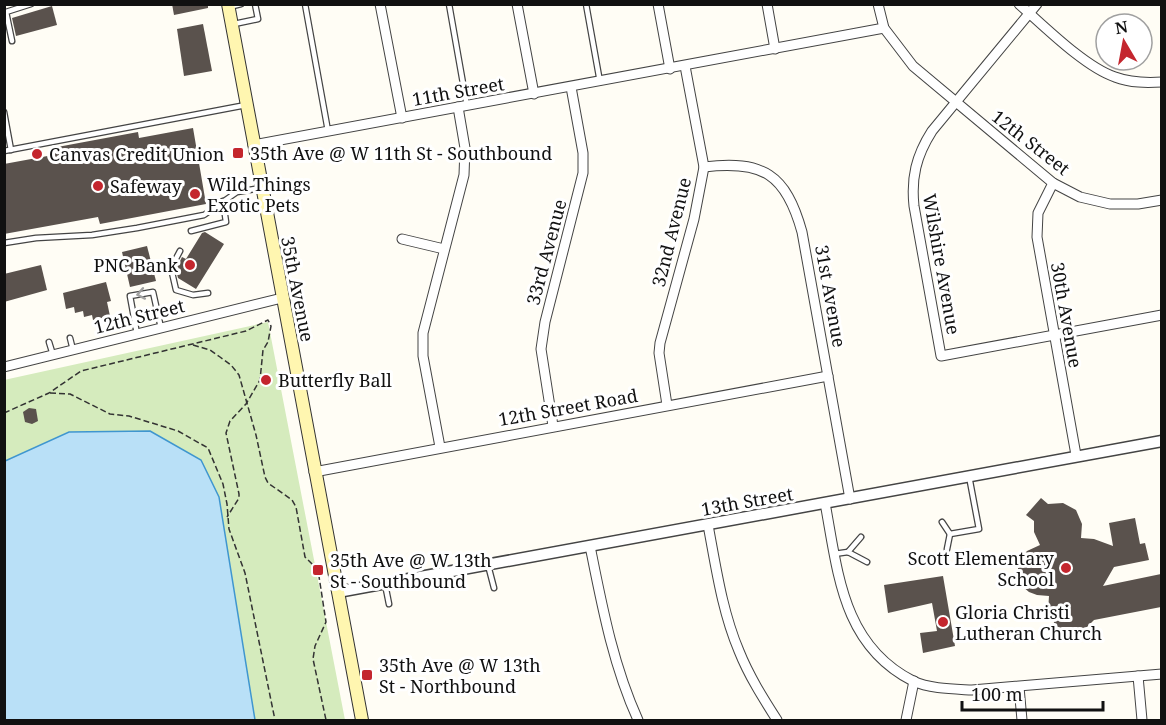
<svg xmlns="http://www.w3.org/2000/svg" width="1166" height="725" font-family="'Noto Serif',serif">
	<style>
		.green { fill: #d5ebbd }
		.water { fill: #b9e0f7; stroke: #3f96cf; stroke-width: 1.5 }
		.building { fill: #5a524d }
		.lines { fill: none; stroke-linecap: round; stroke-linejoin: round }
		.service-casing { stroke: #444; stroke-width: 7 }
		.minor-casing { stroke: #444; stroke-width: 11 }
		.tertiary-casing { stroke: #444; stroke-width: 13 }
		.secondary-casing { stroke: #333; stroke-width: 14 }
		.path { stroke: #333; stroke-width: 1.5; stroke-dasharray: 6 3; stroke-linecap: butt }
		.service { stroke: #fff; stroke-width: 4.5 }
		.minor { stroke: #fff; stroke-width: 9 }
		.tertiary { stroke: #fff; stroke-width: 10 }
		.secondary { stroke: #fff6b0; stroke-width: 12 }
		.oneway { stroke: #a0a0a0 }
		.poi-dot { fill: #c4262e; stroke: #fff; stroke-width: 2 }
		.labels { text-anchor: middle; dominant-baseline: central; stroke-width: 6; stroke-linejoin: round; paint-order: stroke }
		.street-label { font-size: 18px; fill: #111; stroke: #fff }
		.poi-label { font-size: 18px; fill: #111; stroke: #fff; text-anchor: start }
	</style>
	<rect width="100%" height="100%" fill="#fffdf5"/>
	<path class="green" d="M268 322 345 720H255L219 497 201 460 150 431 69 432 5 461 4 380Z"/>
	<path class="water" d="M150 431 201 460 219 497 255 720H5V461L69 432Z"/>
	<g class="building">
		<path d="M172 4H208V8L174 15Z"/>
		<path d="M52 6 57 25 16 36 12 18Z"/>
		<path d="M203 24 212 71 184 76 177 29Z"/>
		<path d="M193 128 206 204 100 224 98 217 4 234V164L53 155 52 148 138 132 139 138Z"/>
		<path d="M205 232 224 244 196 289 178 278 177 274 179 271 176 269 182 257 186 259 202 233Z"/>
		<path d="M147 246 156 281 130 287 122 252Z"/>
		<path d="M41 265 47 290 4 302V274Z"/>
		<path d="M106 282 111 301 107 302 110 316 93 320 92 315 84 317 83 311 75 313 74 307 66 309 63 293Z"/>
		<path d="M29 408 36 409 38 421 32 424 25 422 23 412Z"/>
		<path d="M1041 498 1048 504 1063 503 1076 510 1082 524 1081 538 1094 539 1113 546 1109 523 1135 518 1140 544 1145 543 1149 560 1114 567 1103 586 1161 574V607L1094 620 1086 628 1078 631H1068L1056 626 1048 612 1049 596 1037 595 1029 592 1022 586 1018 575V566L1021 558 1027 551 1040 545 1034 532V521L1026 515Z"/>
		<path d="M943 576 955 646 923 653 920 633 937 631 932 603 888 613 884 585Z"/>
	</g>
	<g class="lines">
		<g class="service-casing">
			<g id="service">
				<path d="M305 4 328 131"/>
				<path d="M449 4 467 106"/>
				<path d="M586 4 600 82"/>
				<path d="M229 7 241 4"/>
				<path d="M234 24 258 19 255 4"/>
				<path d="M12 41 6 12 31 4"/>
				<path d="M4 112 11 150"/>
				<path d="M4 151 246 105"/>
				<path d="M191 231 226 222 223 201"/>
				<path d="M4 243 36 238 92 235 137 228 204 215 237 192 261 188"/>
				<path d="M180 251 171 268 176 290 193 295 208 293"/>
				<path d="M137 334 130 296 153 292 161 328"/>
				<path d="M70 338 73 350"/>
				<path d="M49 342 53 355"/>
				<path d="M942 522 950 534 979 529 969 476"/>
				<path d="M947 549 950 534"/>
				<path d="M848 552 861 537"/>
				<path d="M834 554 848 552 867 562"/>
				<path d="M488 565 494 588"/>
				<path d="M385 584 389 604"/>
			</g>
		</g>
		<g class="minor-casing">
			<g id="minor">
				<path d="M380 4 402 118"/>
				<path d="M517 4 534 94"/>
				<path d="M658 4 670 69"/>
				<path d="M767 4 775 49"/>
				<path d="M878 4 884 28 913 66 1053 183 1080 197 1110 204H1138L1162 200"/>
				<path d="M1019 4C1044 26 1085 67 1115 77 1131 83 1146 83 1162 82"/>
				<path d="M1037 4 932 131C916 156 911 178 914 206L941 356 1162 315"/>
				<path d="M253 145 884 28"/>
				<path d="M704 167C763 160 786 174 802 232L850 499"/>
				<path d="M1053 183 1038 213 1037 237 1076 455"/>
				<path d="M402 239 444 249"/>
				<path d="M4 367 282 298"/>
				<path d="M667 405 659 353 660 343 694 219 704 167 685 66"/>
				<path d="M553 426 541 349 545 322 583 173V153L571 87"/>
				<path d="M440 447 423 356V333L464 175 465 148 458 107"/>
				<path d="M314 472 828 376"/>
				<path d="M825 503C838 572 842 645 913 681 930 689 954 689 972 690L1162 674"/>
				<path d="M708 525C716 567 722 611 739 651 749 676 763 698 777 720"/>
				<path d="M590 546C602 606 613 665 638 720"/>
				<path d="M1138 676 1142 720"/>
				<path d="M1019 687 1022 720"/>
				<path d="M906 720 914 681"/>
			</g>
		</g>
		<g class="tertiary-casing">
			<path id="tertiary" d="M338 592 1162 441"/>
		</g>
		<g class="secondary-casing">
			<path id="secondary" d="M228 4 362 720"/>
		</g>
		<g class="path">
			<path d="M193 345 210 350 220 357 231 365 239 375 256 435 265 477 268 483 292 500 296 507 305 557 318 570 326 622 315 646 313 659 326 720"/>
			<path d="M50 393 70 394 110 414 129 416 178 431 208 448 223 484 227 504 229 529 245 573 275 720"/>
			<path d="M4 413 49 393 81 371 246 331 268 320 271 326 268 342 263 350 260 380 246 404 230 421 226 433 239 494V498L227 517"/>
		</g>
		<use href="#service" class="service"/>
		<use href="#minor" class="minor"/>
		<use href="#tertiary" class="tertiary"/>
		<use href="#secondary" class="secondary"/>
	</g>
	<defs><path id="oneway-chevron" d="M-2-3.5L2.5 0L-2 3.5" fill="none" stroke-width="1.6" stroke-linecap="round" stroke-linejoin="round" transform="scale(1.5)"/></defs>
	<use class="oneway" href="#oneway-chevron" transform="translate(141 294) rotate(169)"/>
	<g class="poi-dot">
		<rect x="232" y="147" width="12" height="12" rx="3"/>
		<circle cx="37" cy="154" r="6"/>
		<circle cx="98" cy="186" r="6"/>
		<circle cx="195" cy="194" r="6"/>
		<circle cx="190" cy="265" r="6"/>
		<circle cx="266" cy="380" r="6"/>
		<circle cx="1066" cy="568" r="6"/>
		<rect x="312" y="564" width="12" height="12" rx="3"/>
		<circle cx="943" cy="622" r="6"/>
		<rect x="361" y="669" width="12" height="12" rx="3"/>
	</g>
	<g class="labels">
		<g class="street-label">
			<text transform="translate(458 91) rotate(-10)">11th Street</text>
			<text transform="translate(1031 142) rotate(38)">12th Street</text>
			<text transform="translate(671 232) rotate(-76)">32nd Avenue</text>
			<text transform="translate(546 252) rotate(-75)">33rd Avenue</text>
			<text transform="translate(942 264) rotate(80)">Wilshire Avenue</text>
			<text transform="translate(298 289) rotate(79)">35th Avenue</text>
			<text transform="translate(831 296) rotate(80)">31st Avenue</text>
			<text transform="translate(1067 315) rotate(80)">30th Avenue</text>
			<text transform="translate(139 316) rotate(-14)">12th Street</text>
			<text transform="translate(568 407) rotate(-10)">12th Street Road</text>
			<text transform="translate(747 501) rotate(-10)">13th Street</text>
		</g>
		<g class="poi-label">
			<text x="250" y="153">35th Ave @ W 11th St - Southbound</text>
			<text x="49" y="154">Canvas Credit Union</text>
			<text x="207" y="184">Wild Things<tspan x="207" dy="21">Exotic Pets</tspan></text>
			<text x="110" y="186">Safeway</text>
			<text x="178" y="265" text-anchor="end">PNC Bank</text>
			<text x="278" y="380">Butterfly Ball</text>
			<text x="1054" y="558" text-anchor="end">Scott Elementary<tspan x="1054" dy="21">School</tspan></text>
			<text x="330" y="560">35th Ave @ W 13th<tspan x="330" dy="21">St - Southbound</tspan></text>
			<text x="955" y="612">Gloria Christi<tspan x="955" dy="21">Lutheran Church</tspan></text>
			<text x="379" y="665">35th Ave @ W 13th<tspan x="379" dy="21">St - Northbound</tspan></text>
		</g>
	</g>
	<rect width="1166" height="725" fill="none" stroke="#111111" stroke-width="12"/>
	<g transform="translate(1124 42) rotate(350)"><circle r="28" fill="#ffffff" stroke="#a0a0a0" stroke-width="1.5"/>
	<path d="M0-4.5L10 22L0 15L-10 22Z" fill="#c4262e"/>
	<text y="-9" font-size="16" font-weight="bold" text-anchor="middle" fill="#111111">N</text>
	</g>
	<path d="M962 701v9h141v-9" fill="none" stroke="#111111" stroke-width="3"/>
	<text x="971" y="701" font-size="18" fill="#111111" stroke="#ffffff" stroke-width="4.5" paint-order="stroke">100 m</text>
</svg>
